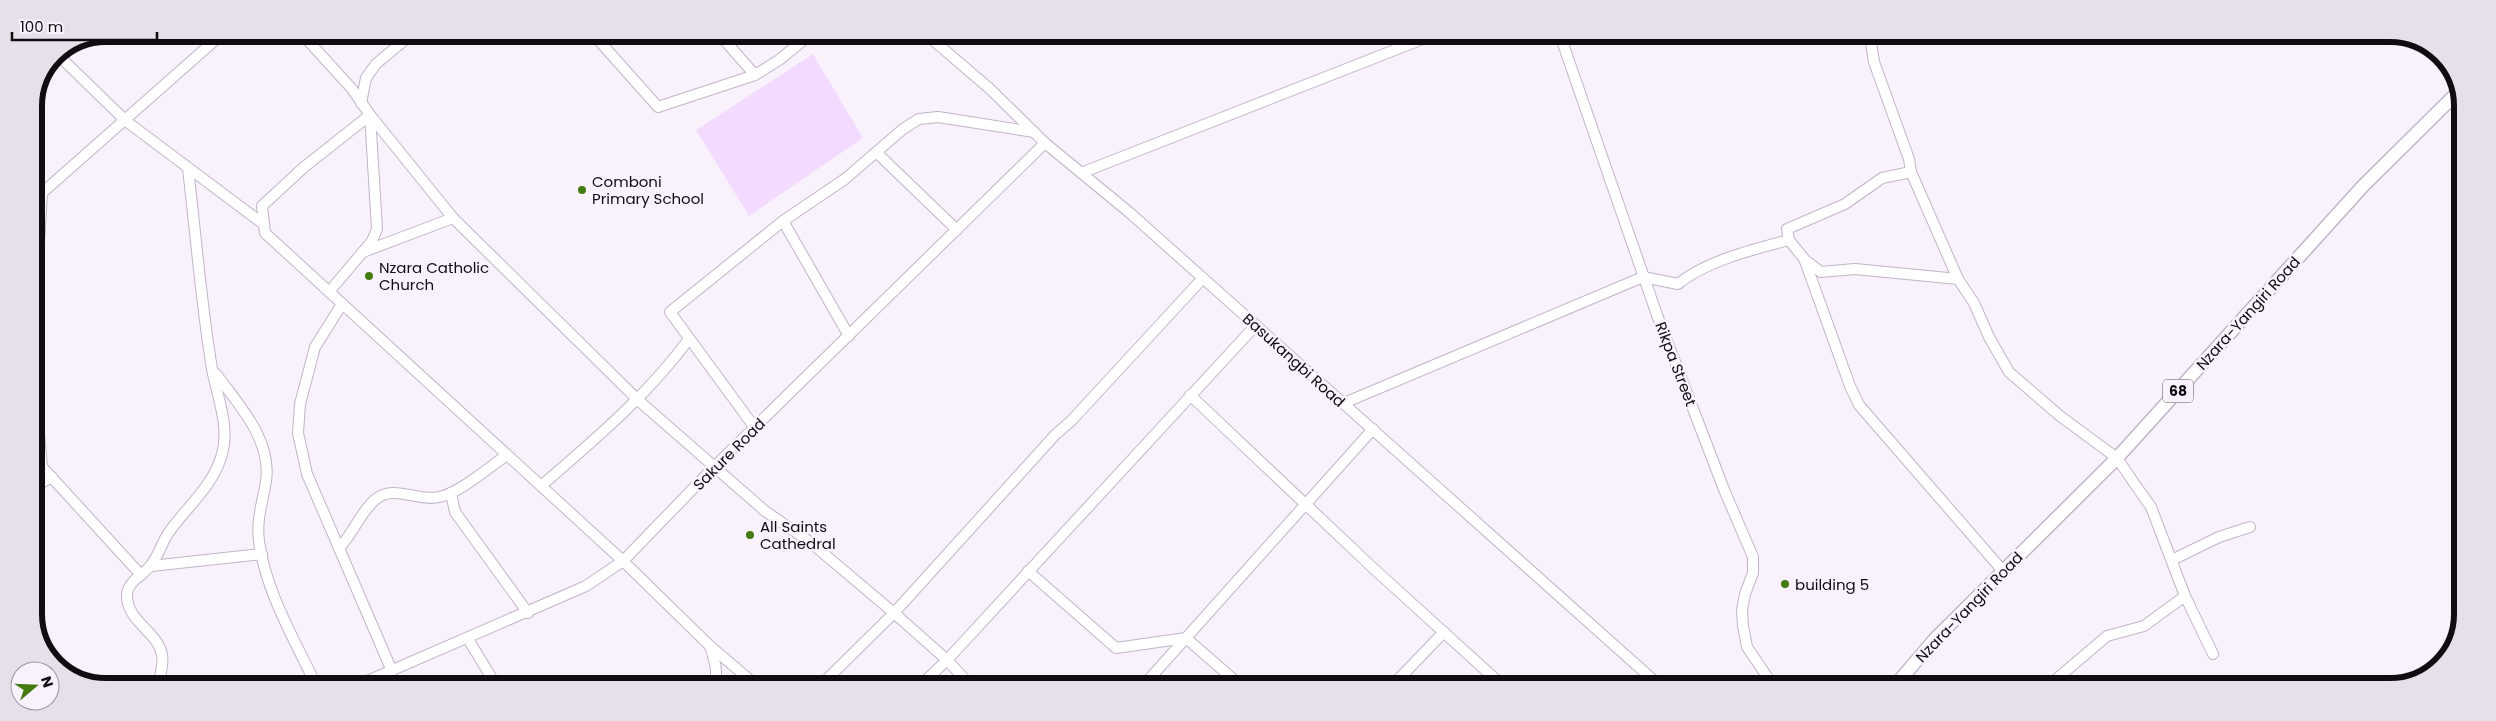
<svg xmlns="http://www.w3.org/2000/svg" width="2496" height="721" font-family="Poppins,sans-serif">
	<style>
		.green { fill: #f2dbfe }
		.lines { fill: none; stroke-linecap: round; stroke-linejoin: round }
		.minor-casing { stroke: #c1b5c7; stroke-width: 12 }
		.major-casing { stroke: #c1b5c7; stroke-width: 15 }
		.minor { stroke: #fff; stroke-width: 10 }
		.major { stroke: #fff; stroke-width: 12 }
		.poi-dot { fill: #447b10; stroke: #f9f2fd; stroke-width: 2 }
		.labels { text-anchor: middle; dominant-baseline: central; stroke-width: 5; stroke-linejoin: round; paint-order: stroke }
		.shield { fill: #f9f2fd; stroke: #565158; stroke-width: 1 }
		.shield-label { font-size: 14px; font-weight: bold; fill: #100c12 }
		.poi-label { font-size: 15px; fill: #100c12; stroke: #f9f2fd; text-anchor: start }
		.street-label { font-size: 15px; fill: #100c12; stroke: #f9f2fd }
		.rim { fill: none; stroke: #100c12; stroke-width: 6 }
	</style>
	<rect width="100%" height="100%" fill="#f9f2fd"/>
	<path class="green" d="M813 54 863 138 749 216 696 130Z"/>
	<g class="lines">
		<g class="minor-casing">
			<g id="minor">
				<path d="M302 34 352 89 370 115 453 218 638 400 765 511 810 542 894 613 947 660 971 686"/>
				<path d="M593 34 658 107 755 75 779 60 811 34"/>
				<path d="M719 34 755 75"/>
				<path d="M927 35 990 89 1045 143 1130 213 1660 686"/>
				<path d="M1560 35 1657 315 1725 492 1753 557V573L1745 594 1742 610 1743 626 1747 647 1774 687"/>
				<path d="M1870 36 1874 62 1909 159 1911 172 1958 279"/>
				<path d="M57 54 126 121 262 223"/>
				<path d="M361 103 366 78 376 64 412 34"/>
				<path d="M370 115 303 168 262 206 265 233 623 561 709 645 757 686"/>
				<path d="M877 153 957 230"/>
				<path d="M1081 173 1433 35"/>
				<path d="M34 185 42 193 34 328"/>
				<path d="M34 200 222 34"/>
				<path d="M783 221 849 336"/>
				<path d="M1789 240 1787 229 1845 204 1882 178 1911 172"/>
				<path d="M363 252 453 218"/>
				<path d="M1805 261 1850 386 1859 405 2003 571"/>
				<path d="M329 292 372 241 377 229 370 115"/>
				<path d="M342 304 315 347 300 404 298 433 307 474 392 671"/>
				<path d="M216 374C239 405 272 440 266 481 263 501 256 520 259 541 265 590 295 641 316 685"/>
				<path d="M34 378 42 467"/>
				<path d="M1190 395 1373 568 1503 686"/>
				<path d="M1344 403 1643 277 1678 284C1706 261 1754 249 1789 240L1805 260 1821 272 1855 269 1958 279 1974 303 1989 337 2009 372 2060 416 2117 458 2134 483 2151 507 2185 596 2213 654"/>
				<path d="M755 428 670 312 783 221 845 179 903 129 919 119 938 117 1034 132"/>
				<path d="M34 458 141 575"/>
				<path d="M541 486C594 440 647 396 689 339"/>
				<path d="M34 487 52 477"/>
				<path d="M451 493 455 512 528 613"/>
				<path d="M339 548C354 533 360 512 376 499 394 484 418 502 439 497 460 493 489 467 507 455"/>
				<path d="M2172 560 2219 537 2250 527"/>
				<path d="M151 566 262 554"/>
				<path d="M1028 571 1116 648 1186 638 1241 686"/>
				<path d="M468 639 496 685"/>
				<path d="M710 646C714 659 719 672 714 686"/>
				<path d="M158 685C160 676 164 664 162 655 158 631 126 622 127 594 128 581 145 574 151 565 159 555 162 542 169 532 187 507 214 485 222 454 230 426 217 396 212 369 201 303 196 235 188 169"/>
				<path d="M358 685 586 586 623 561 714 467 1045 143"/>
				<path d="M820 686 894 613 1055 435 1072 420 1203 278"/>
				<path d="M920 686 947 660 1256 325"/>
				<path d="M1143 686 1373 429"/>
				<path d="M1392 686 1444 632"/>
				<path d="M2047 687 2107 636 2144 626 2185 596"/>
			</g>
		</g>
		<g class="major-casing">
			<path id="major" d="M1894 687 1935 639 2117 458 2363 186 2458 92"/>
		</g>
		<use href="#minor" class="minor"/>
		<use href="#major" class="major"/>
	</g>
	<g class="poi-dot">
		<circle cx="582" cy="190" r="5"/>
		<circle cx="369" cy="276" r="5"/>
		<circle cx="750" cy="535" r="5"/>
		<circle cx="1785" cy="584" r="5"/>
	</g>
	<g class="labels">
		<rect class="shield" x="2163" y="379.5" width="30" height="23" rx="4"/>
		<g class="shield-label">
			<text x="2178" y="391">68</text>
		</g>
		<g class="poi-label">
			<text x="592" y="181">Comboni<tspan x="592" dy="17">Primary School</tspan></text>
			<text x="379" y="267">Nzara Catholic<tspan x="379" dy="17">Church</tspan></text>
			<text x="760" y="526">All Saints<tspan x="760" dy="17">Cathedral</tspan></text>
			<text x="1795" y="584">building 5</text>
		</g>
		<g class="street-label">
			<text transform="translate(2248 313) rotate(-48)">Nzara-Yangiri Road</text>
			<text transform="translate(1294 360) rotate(42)">Basukangbi Road</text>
			<text transform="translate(1676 364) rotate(69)">Rikpa Street</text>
			<text transform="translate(729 454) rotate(-45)">Sakure Road</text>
			<text transform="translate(1969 607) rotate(-46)">Nzara-Yangiri Road</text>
		</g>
	</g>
	<path d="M0 0H2496V721H0ZM106 42H2390A64 64 0 0 1 2454 106V614A64 64 0 0 1 2390 678H106A64 64 0 0 1 42 614V106A64 64 0 0 1 106 42Z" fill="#e6e0ea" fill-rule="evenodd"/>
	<path class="rim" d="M106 42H2390A64 64 0 0 1 2454 106V614A64 64 0 0 1 2390 678H106A64 64 0 0 1 42 614V106A64 64 0 0 1 106 42Z"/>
	<g transform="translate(35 686) rotate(71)"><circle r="24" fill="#f9f2fd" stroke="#9c969f"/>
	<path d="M0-4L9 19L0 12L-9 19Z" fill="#447b10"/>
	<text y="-8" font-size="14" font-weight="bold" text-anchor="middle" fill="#100c12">N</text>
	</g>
	<path d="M12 32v8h145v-8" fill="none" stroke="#100c12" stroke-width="2.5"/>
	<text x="20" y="32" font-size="15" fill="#100c12" stroke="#f9f2fd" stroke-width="4" paint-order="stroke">100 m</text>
</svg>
